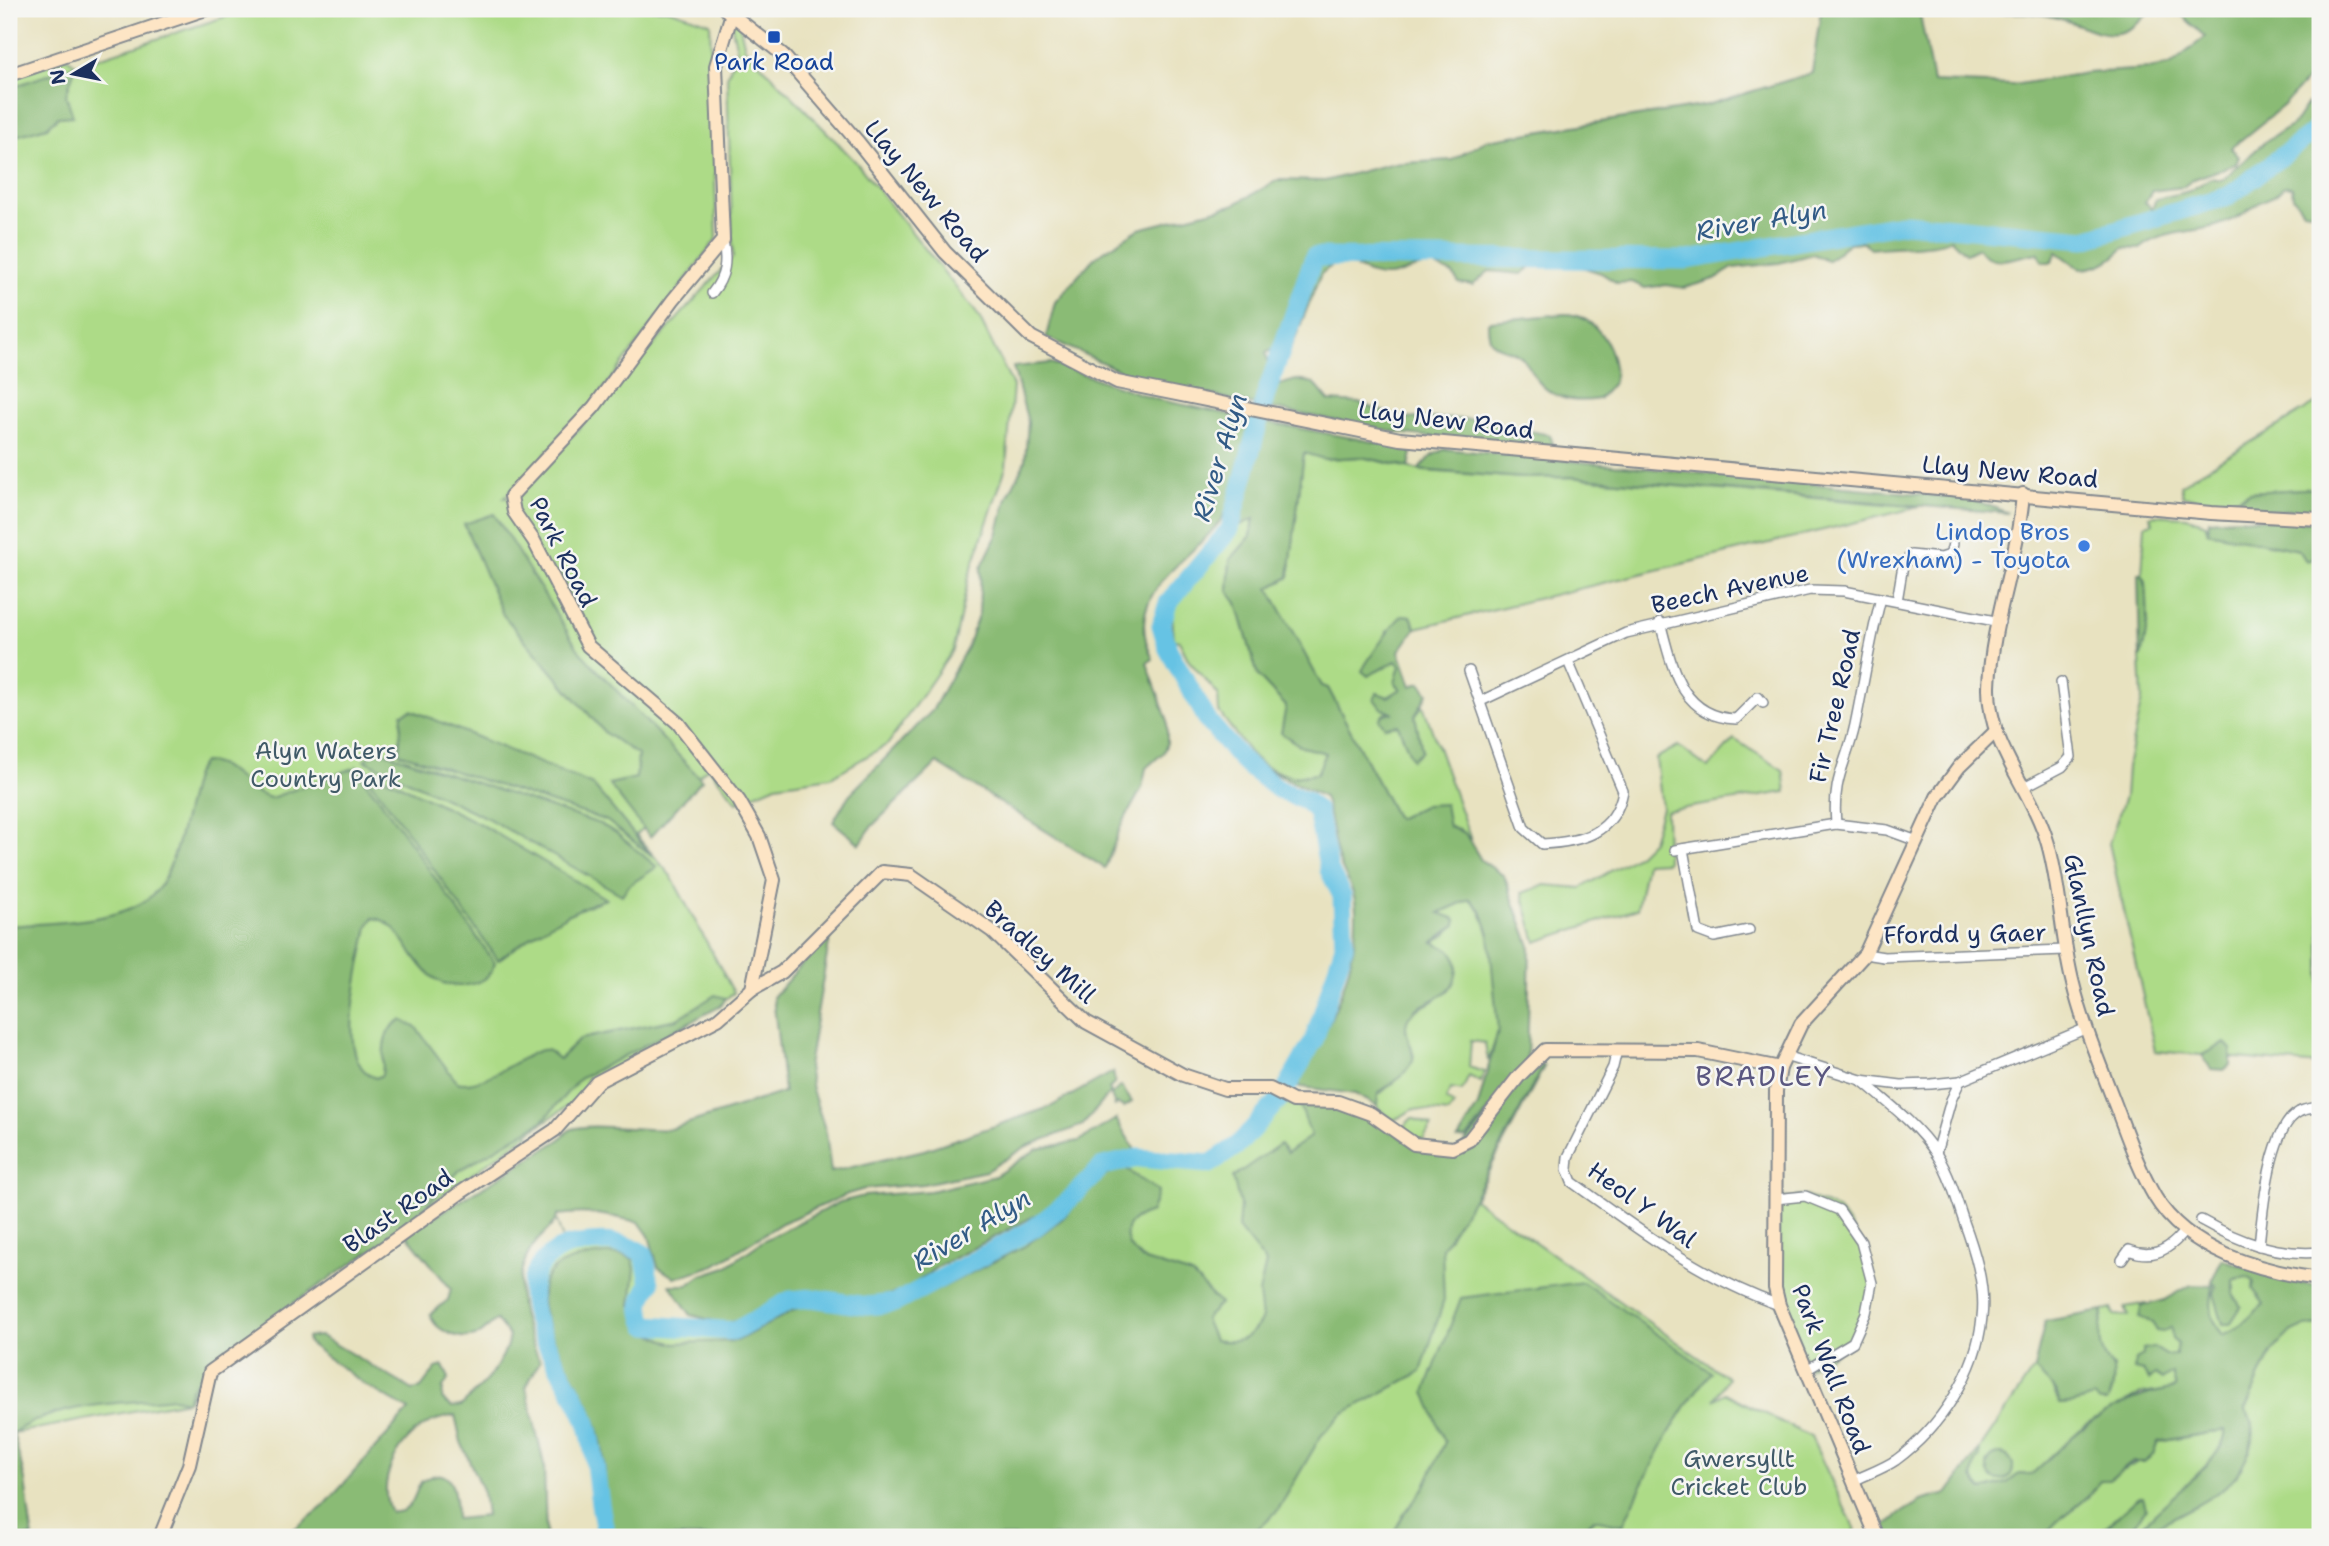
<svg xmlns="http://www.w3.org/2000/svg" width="2329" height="1546" font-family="'Shantell Sans',sans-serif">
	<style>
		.green { fill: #addb87; stroke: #648572; stroke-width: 2 }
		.forest { fill: #8abb74; stroke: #527569; stroke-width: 2; fill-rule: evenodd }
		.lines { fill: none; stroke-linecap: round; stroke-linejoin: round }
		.river { stroke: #66c3e4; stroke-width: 19 }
		.street-casing { stroke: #82888f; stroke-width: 12 }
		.secondary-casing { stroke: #82888f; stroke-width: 16 }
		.street { stroke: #fff; stroke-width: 9 }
		.secondary { stroke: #fde5c5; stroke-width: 12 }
		.transit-dot { fill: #1a4fb4; stroke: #f6f6f2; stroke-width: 2.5 }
		.shop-dot { fill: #3f7fe0; stroke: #f6f6f2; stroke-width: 2.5 }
		.labels { text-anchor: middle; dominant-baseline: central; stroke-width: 5; stroke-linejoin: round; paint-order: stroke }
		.transit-label { font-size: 24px; fill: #164399; stroke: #f6f6f2 }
		.street-label { font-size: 24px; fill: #1b2f5e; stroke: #f6f6f2 }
		.shop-label { font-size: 24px; fill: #366cbe; stroke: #f6f6f2; text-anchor: end }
		.park-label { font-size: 24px; fill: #405a68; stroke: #f6f6f2 }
		.water-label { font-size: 26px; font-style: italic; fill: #325b86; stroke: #f6f6f2 }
		.quarter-label { font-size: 28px; letter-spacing: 2px; fill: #5a5780; stroke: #f6f6f2 }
	</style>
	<rect width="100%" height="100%" fill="#f6f6f2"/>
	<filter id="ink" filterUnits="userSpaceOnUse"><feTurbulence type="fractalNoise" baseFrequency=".0143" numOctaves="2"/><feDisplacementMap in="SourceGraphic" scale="14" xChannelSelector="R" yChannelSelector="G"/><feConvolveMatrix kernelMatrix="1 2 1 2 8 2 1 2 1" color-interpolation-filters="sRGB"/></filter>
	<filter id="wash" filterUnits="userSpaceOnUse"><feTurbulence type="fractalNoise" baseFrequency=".00686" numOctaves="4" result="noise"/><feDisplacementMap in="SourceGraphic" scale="28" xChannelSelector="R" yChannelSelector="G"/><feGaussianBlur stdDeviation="1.57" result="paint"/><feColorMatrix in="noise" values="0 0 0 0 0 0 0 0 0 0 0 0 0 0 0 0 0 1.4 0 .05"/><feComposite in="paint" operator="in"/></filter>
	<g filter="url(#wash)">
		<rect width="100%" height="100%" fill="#e8e2c0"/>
		<g class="green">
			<path d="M249 9H668L710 23 717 238 591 406 504 498H516L733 257 727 77 737 50 728 9H736L745 48 855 161 978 315 1013 386 1006 467 969 576 953 650 888 744 831 777 776 785 737 802 708 767 636 835 671 876 734 993 528 1133 565 1246C594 1242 618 1237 644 1254L650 1284C640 1299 639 1309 646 1325L735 1331 790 1300 812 1298 867 1306 895 1303 1033 1229 1067 1202 1103 1166 1138 1158 1211 1164 1238 1145 1282 1097 1413 1146 1454 1155 1537 1060 1544 1067 1474 1199 1728 1378 1714 1400 1725 1393 1811 1437 1855 1530 1848 1537H607C596 1501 599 1462 588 1425 573 1373 486 1286 565 1246L528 1134 219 1355 187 1401 13 1433 33 1537H9V78L65 57 77 65Z"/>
			<path d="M2320 401V488L2249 492 2238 498 2206 500 2183 496 2181 485 2192 477Z"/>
			<path d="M1304 452 1325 459 1361 457 1423 471 1522 478 1570 477 1919 507 1416 628 1411 616 1387 631 1385 641 1366 664 1375 672 1396 661 1401 666 1397 676 1401 689 1388 697 1377 693 1375 699 1381 708 1393 713 1412 759 1422 751 1415 716 1423 705 1471 840 1459 829 1449 827 1425 805 1397 819 1328 688 1322 686 1274 600 1269 588 1289 577Z"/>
			<path d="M2155 515 2187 517 2206 524 2209 532 2299 550 2316 561 2320 557V1065L2155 1051 2109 843 2125 796 2127 767 2142 699 2140 658 2148 621 2146 581 2142 574 2145 525 2153 523 2150 516Z"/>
			<path d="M1254 518 1251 536 1230 560 1228 591 1237 603 1258 676 1286 706 1302 747 1327 752 1317 774 1292 777 1266 767 1252 756 1219 712 1218 694 1189 661 1179 641 1174 640 1172 612 1186 591 1238 526Z"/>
			<path d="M1734 739 1783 770 1786 792 1666 811 1667 862 1646 863 1637 909 1536 942 1522 893 1545 885 1581 888 1638 855 1652 841 1662 808 1656 758 1678 746 1708 768Z"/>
			<path d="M1470 899C1494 915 1499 1001 1498 1029 1497 1039 1491 1051 1488 1061L1485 1043 1471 1041 1469 1067 1484 1072 1481 1082 1469 1076 1462 1091 1451 1089 1446 1100 1454 1105 1448 1113 1414 1109 1394 1120C1368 1104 1371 1100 1392 1084 1401 1078 1407 1065 1414 1057 1412 1047 1405 1034 1406 1024 1408 1002 1451 1009 1457 965L1432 943 1446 935 1452 925 1438 913Z"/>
			<path d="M1412 1118 1432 1126 1422 1141 1407 1135 1404 1126Z"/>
			<path d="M1805 1196 1839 1210 1861 1242 1872 1283 1853 1342 1808 1369 1779 1305 1775 1199Z"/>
			<path d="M2247 1277 2254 1281 2253 1289 2264 1304 2239 1327 2223 1335C2209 1318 2209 1297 2212 1281L2216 1286 2223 1324 2235 1287 2233 1280Z"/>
			<path d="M2148 1303 2142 1306 2171 1326 2172 1339 2178 1344 2176 1355H2166L2153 1347 2143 1349 2156 1375 2172 1372 2176 1389 2141 1394 2084 1426 2031 1475 2019 1474 2007 1483 1983 1490 1973 1478 1975 1464 1980 1456 1979 1450 2034 1369 2049 1382 2060 1404C2093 1403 2096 1393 2113 1368 2096 1350 2099 1334 2103 1311L2112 1309 2114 1315 2129 1316 2125 1307Z"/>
			<path d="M2320 1325V1537H2126L2145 1508 2140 1497 2094 1537H2044C2058 1513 2088 1506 2100 1480 2116 1479 2134 1461 2153 1455L2158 1442 2226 1430C2228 1458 2163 1506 2142 1525L2137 1533C2176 1519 2285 1462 2245 1409 2264 1374 2271 1326 2320 1325Z"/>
		</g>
		<g class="forest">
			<path d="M1821 9H1919L1933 82 2013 85 2086 73 2149 69 2170 65 2205 37 2183 16 2169 9H2320V65L2284 105 2231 148 2239 157 2236 164 2194 179 2183 187 2152 191 2145 202 2152 208 2156 199 2189 191 2211 178 2222 180 2267 140 2293 125 2307 104 2314 109 2320 108V213L2303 211 2293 197 2292 187 2284 186C2274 200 2271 195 2259 203 2245 213 2233 221 2216 226 2189 233 2161 231 2140 249L2124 248C2110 262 2100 267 2081 269L2057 252 2052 262H2043L2038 253C2018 255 1992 270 1978 248L1966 254 1951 239C1941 247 1890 246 1871 249L1863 242 1849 243 1827 261 1813 254 1779 263 1733 268 1715 279 1684 288 1666 285 1645 288 1632 282 1617 283 1601 273 1566 262H1538L1522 274 1489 271 1473 285 1459 283 1453 274 1431 264C1415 266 1403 275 1388 276 1357 278 1349 248 1321 274L1276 386 1296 380 1314 383 1329 401 1359 403 1401 418 1472 419 1550 435 1553 444 1549 450 1406 434 1254 405 1134 377 1046 337 1055 302 1095 257 1139 229 1233 205 1278 180 1325 181 1390 164 1452 160 1487 140 1707 105 1812 73ZM1282 328 1278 369 1271 374 1266 353 1274 349Z"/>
			<path d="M1996 9H2152C2117 50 2100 30 2058 18 2040 13 2021 12 2003 13Z"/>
			<path d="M76 65 66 95 73 116 58 117 47 127 9 138V88Z"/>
			<path d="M1564 314C1597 314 1618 352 1614 382L1599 399C1577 403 1554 400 1538 381 1532 374 1529 365 1522 358 1505 342 1488 356 1488 323L1491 321Z"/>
			<path d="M1051 363 1155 399 1252 419C1245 450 1243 485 1226 512 1198 560 1117 588 1153 659L1147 663 1167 719V743L1163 753 1146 768 1142 788 1121 826 1105 868 937 763 872 826 860 844 833 822 849 795 932 711 967 647 979 613 981 568 997 535 1007 498 1025 461 1028 422 1013 367Z"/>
			<path d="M1265 422 1407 448 1412 453 1409 467 1361 457 1324 459 1304 453 1289 577 1269 588 1322 686 1328 688 1397 819 1425 805 1445 804 1449 827 1465 833 1481 860 1504 876 1530 946 1527 1064 1467 1138 1458 1139 1478 1106 1498 1031 1489 934 1481 911 1470 899 1439 913 1456 919V925L1433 942C1445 947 1457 951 1457 967 1456 1004 1420 996 1408 1019 1401 1031 1415 1048 1413 1061L1401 1077 1378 1093 1377 1106 1355 1094 1294 1086C1326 1034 1358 973 1356 910 1356 889 1342 874 1337 855 1332 835 1331 816 1324 797L1266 769 1293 777 1317 774 1326 753 1302 747 1281 733 1286 706 1258 676 1237 603 1228 591 1230 560 1251 536 1254 519 1238 526Z"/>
			<path d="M1445 449 1972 499 2008 513 1570 477 1522 478 1418 470 1433 455Z"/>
			<path d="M2320 488V513L2289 510 2253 511 2211 500 2238 498 2249 492Z"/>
			<path d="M494 514 580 652 702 780 650 837 609 784 636 778 638 755 605 733 503 615 464 524Z"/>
			<path d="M2237 518 2320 522V557L2306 561 2299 550 2208 532 2209 520Z"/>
			<path d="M2138 574H2142C2151 591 2147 642 2140 658Z"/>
			<path d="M1403 615 1411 616 1416 628 1399 651 1411 686 1420 683 1428 693 1415 716 1422 751 1412 759 1398 725 1385 727 1379 719 1384 714 1392 713 1381 708 1374 699 1377 693 1388 697 1401 689 1395 683 1400 666 1396 661 1368 676 1362 671C1367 661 1394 621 1403 615Z"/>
			<path d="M411 710 593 785 652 856 607 821 399 753 402 714Z"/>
			<path d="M378 750 600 824 615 832 657 867 628 886 622 895 487 818 364 760Z"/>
			<path d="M203 762C233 762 245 793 271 798L354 768 378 797 495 963C489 978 484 982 467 985 414 995 409 919 373 918L368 926C363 960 331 1063 376 1078L382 1075C385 1054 379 1031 401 1020L415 1026 457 1082C484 1090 531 1047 546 1050 551 1051 555 1057 559 1059L580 1039 677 1019 715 995 726 998 721 1006 579 1079 543 1121 460 1170 403 1229 220 1353 191 1389 187 1401 174 1398C123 1404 57 1402 13 1433L25 1480 32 1537H9V926C49 922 136 924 160 886 178 858 185 808 195 774Z"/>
			<path d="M358 767 391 780 482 825 606 899C565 912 532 935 498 960L381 795Z"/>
			<path d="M831 931 808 1067 812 1090 826 1132 831 1172 924 1150 1050 1107 1113 1072 1115 1083 1109 1089 1112 1094 1121 1086 1132 1102 1124 1107 1118 1104 1115 1106 1110 1093 1083 1125 1027 1146 986 1171 923 1184 865 1189 848 1194 782 1223 715 1265 675 1278 658 1267 649 1236 639 1222C609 1216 590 1210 558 1215 553 1227 545 1232 537 1241 506 1278 522 1323 540 1361L526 1387 544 1465 546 1537H284L324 1506 409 1410 365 1385 308 1343 307 1337 321 1336 413 1390 421 1388 436 1368 443 1366 449 1378 443 1388 442 1399 452 1407 461 1406C481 1387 505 1364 509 1336L496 1320C489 1324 485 1332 478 1335 462 1342 434 1331 430 1314L448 1300 451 1289 406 1234 558 1141C562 1138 566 1132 570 1130 588 1121 645 1132 670 1129L784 1092 773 997ZM455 1415 461 1442 483 1492 486 1516 456 1519C456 1496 454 1459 421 1482 413 1495 414 1514 391 1512 376 1482 397 1443 424 1426 433 1419 445 1418 455 1415Z"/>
			<path d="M2225 1043 2231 1049V1064L2224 1070 2211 1069 2202 1055Z"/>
			<path d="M1537 1060 1543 1066 1473 1199 1442 1248 1444 1300 1421 1372 1342 1414 1321 1436 1278 1510 1249 1537H612C602 1504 609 1470 600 1437 597 1423 592 1409 585 1397 567 1360 503 1276 576 1259 594 1255 616 1250 633 1259L635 1269 631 1305 644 1331 672 1343 737 1341 803 1305 857 1313 901 1308 1025 1246 1062 1219 1099 1180 1115 1169 1124 1168 1158 1191 1151 1212C1133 1218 1121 1225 1129 1246L1142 1259 1192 1275 1220 1304 1205 1319 1214 1340C1240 1344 1249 1340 1262 1319L1259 1293 1266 1263 1238 1228 1240 1205 1233 1177 1280 1144 1287 1153 1311 1136 1300 1105 1338 1104 1371 1114 1413 1146 1454 1155Z"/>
			<path d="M1116 1119 1135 1150 1101 1161 1048 1209 937 1267 904 1291 866 1300 841 1295 792 1294 739 1321 722 1323 691 1315 670 1285H688L702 1275 726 1267 764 1240 840 1202 864 1196 930 1191 995 1176 1037 1149 1079 1141Z"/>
			<path d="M2222 1259 2289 1282 2320 1286V1325C2271 1326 2264 1374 2245 1409 2261 1431 2248 1465 2229 1483 2212 1500 2160 1525 2137 1534 2153 1506 2229 1460 2225 1430L2158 1442 2153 1455 2144 1462H2133L2110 1480H2100C2088 1506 2058 1513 2044 1537H1880L1878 1532 1901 1513 1921 1501 1947 1494 1979 1450 1980 1456 1975 1464 1973 1478 1983 1490 2007 1483 2019 1474 2031 1475C2078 1430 2110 1399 2176 1388L2172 1373 2162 1380 2156 1375 2149 1380 2143 1371 2134 1369 2136 1359 2143 1355V1349L2153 1347 2166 1355H2176L2178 1344 2172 1339 2171 1327 2163 1332 2157 1331 2152 1322 2139 1317 2142 1306 2165 1300 2191 1285 2213 1286C2210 1306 2209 1318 2223 1335L2239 1327 2264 1304 2253 1289 2254 1281 2247 1277 2233 1279V1294L2241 1307 2230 1324H2223L2214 1294 2216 1286 2212 1281Z"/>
			<path d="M1583 1282 1711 1372C1673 1418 1648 1472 1623 1525L1594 1519 1574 1537H1391L1404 1514 1424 1488 1445 1442 1425 1392 1461 1298Z"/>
			<path d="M2103 1311C2100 1334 2096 1350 2113 1368 2114 1380 2114 1392 2107 1402H2099L2093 1397 2074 1403 2060 1404 2056 1391 2034 1369 2045 1321Z"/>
			<circle cx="2000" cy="1467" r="13"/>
			<path d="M2143 1497 2146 1508 2126 1537H2094L2137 1499Z"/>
		</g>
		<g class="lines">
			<path class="river" d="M607 1537C596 1501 598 1463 588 1426 577 1384 501 1301 545 1260 554 1252 561 1247 573 1245 599 1241 621 1239 644 1254L650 1284C640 1299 639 1309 646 1325L735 1331 790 1300 812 1298 867 1306 895 1303 1033 1229 1067 1202 1103 1166 1138 1158 1210 1164 1238 1145 1282 1096 1314 1040 1344 946 1342 896 1329 870 1317 811 1306 801 1278 789 1245 764 1208 721 1168 649 1161 625 1168 603 1230 529 1266 394 1314 257 1687 260 1906 223 2085 239 2229 196 2320 127"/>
		</g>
	</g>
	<g filter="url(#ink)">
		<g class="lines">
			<g class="street-casing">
				<g id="street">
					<path d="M712 293C726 276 727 261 723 240"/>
					<path d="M1897 601 1903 565 1911 555 1941 558 1950 555 1953 544"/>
					<path d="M1660 622C1672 667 1681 717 1736 719L1758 697 1763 703"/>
					<path d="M1469 671 1524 828 1542 844C1581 842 1615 834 1623 791L1568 661"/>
					<path d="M1481 701 1626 633 1810 590 1844 591 2000 622"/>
					<path d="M2022 788 2062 767 2071 757 2061 682"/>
					<path d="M1836 824C1832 777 1846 766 1855 725 1864 682 1870 640 1881 598"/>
					<path d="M1683 849 1698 931 1714 937 1749 930"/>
					<path d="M1675 850 1836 824 1887 830 1917 841"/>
					<path d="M1865 954 1884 957 2066 950"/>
					<path d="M1617 1050 1613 1067 1568 1157 1567 1169 1572 1182C1638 1229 1701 1278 1779 1305"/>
					<path d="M1785 1056 1861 1080 1901 1085 1931 1084 1960 1081 2087 1028"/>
					<path d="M1936 1153 1951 1100 1960 1081"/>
					<path d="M1775 1199 1805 1196 1839 1210 1861 1242 1872 1283 1866 1313 1853 1342 1808 1369"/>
					<path d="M2201 1220C2238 1241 2277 1256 2320 1252"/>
					<path d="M2259 1246C2262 1216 2269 1127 2299 1112 2304 1109 2314 1108 2320 1107"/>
					<path d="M2122 1260 2129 1250C2153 1260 2171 1249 2185 1230"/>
					<path d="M1853 1481C1867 1474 1883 1469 1896 1460 1940 1428 1977 1372 1982 1317 1986 1285 1974 1249 1963 1219 1956 1197 1949 1174 1937 1155 1919 1126 1887 1102 1861 1080"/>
				</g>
			</g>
			<g class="secondary-casing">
				<g id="secondary">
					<path d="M725 9 782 54 858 142 945 252 1031 337 1117 382 1400 439 2211 513 2320 519"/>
					<path d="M732 13 716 66 723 240 673 300 594 407 511 496 514 512 534 541 588 646 678 723 739 801 759 836 774 880 752 989"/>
					<path d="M9 75 206 9"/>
					<path d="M2023 494C2018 559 1991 622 1989 687 1988 747 2032 788 2048 844 2061 890 2061 938 2073 984 2083 1025 2100 1065 2115 1104 2127 1135 2138 1168 2155 1197 2187 1251 2262 1272 2320 1279"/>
					<path d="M160 1537 189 1465 210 1372 460 1193 555 1130 597 1082 718 1019 752 989 782 972 882 872 911 875 992 931 1086 1022 1183 1075 1225 1089H1270L1293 1101 1338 1102 1371 1114 1414 1144 1453 1148 1469 1140 1519 1076 1545 1050 1698 1051 1780 1068"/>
					<path d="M1877 1537 1779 1305 1775 1288 1776 1091 1780 1068 1801 1024 1865 954 1937 797 1959 767 1995 732"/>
				</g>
			</g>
			<use href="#street" class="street"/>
			<use href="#secondary" class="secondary"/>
		</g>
	</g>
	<rect class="transit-dot" x="767" y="30" width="14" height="14" rx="3.5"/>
	<circle class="shop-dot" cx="2084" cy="546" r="7"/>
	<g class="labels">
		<g class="transit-label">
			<text x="774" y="62">Park Road</text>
		</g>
		<g class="street-label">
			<text transform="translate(926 191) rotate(50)">Llay New Road</text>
			<text transform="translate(1446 420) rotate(7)">Llay New Road</text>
			<text transform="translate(2010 472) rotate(5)">Llay New Road</text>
			<text transform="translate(563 552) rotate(63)">Park Road</text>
			<text transform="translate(1730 589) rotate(-12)">Beech Avenue</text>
			<text transform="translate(1835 706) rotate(-77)">Fir Tree Road</text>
			<text transform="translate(1965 934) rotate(-1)">Ffordd y Gaer</text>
			<text transform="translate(2089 935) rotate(78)">Glanllyn Road</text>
			<text transform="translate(1040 952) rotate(42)">Bradley Mill</text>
			<text transform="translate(1642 1205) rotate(36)">Heol Y Wal</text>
			<text transform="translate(398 1211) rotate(-35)">Blast Road</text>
			<text transform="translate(1831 1369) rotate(69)">Park Wall Road</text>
		</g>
		<g class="shop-label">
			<text x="2070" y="532">Lindop Bros<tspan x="2070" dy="28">(Wrexham) - Toyota</tspan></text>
		</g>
		<g class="park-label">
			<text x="326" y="751">Alyn Waters<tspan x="326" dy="28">Country Park</tspan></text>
			<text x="1739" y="1459">Gwersyllt<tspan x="1739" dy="28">Cricket Club</tspan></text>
		</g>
		<g class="water-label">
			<text transform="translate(1761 220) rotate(-10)">River Alyn</text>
			<text transform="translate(1219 457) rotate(-73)">River Alyn</text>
			<text transform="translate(971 1229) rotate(-31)">River Alyn</text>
		</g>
		<g class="quarter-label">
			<text x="1764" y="1076">BRADLEY</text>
		</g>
	</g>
	<rect width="2329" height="1546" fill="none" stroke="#f6f6f2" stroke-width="35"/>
	<g transform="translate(74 74) rotate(260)" stroke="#f6f6f2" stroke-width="5" paint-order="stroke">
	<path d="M0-5L12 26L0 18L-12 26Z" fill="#1b2f5e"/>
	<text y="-10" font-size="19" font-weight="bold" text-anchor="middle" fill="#1b2f5e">N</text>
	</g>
</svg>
